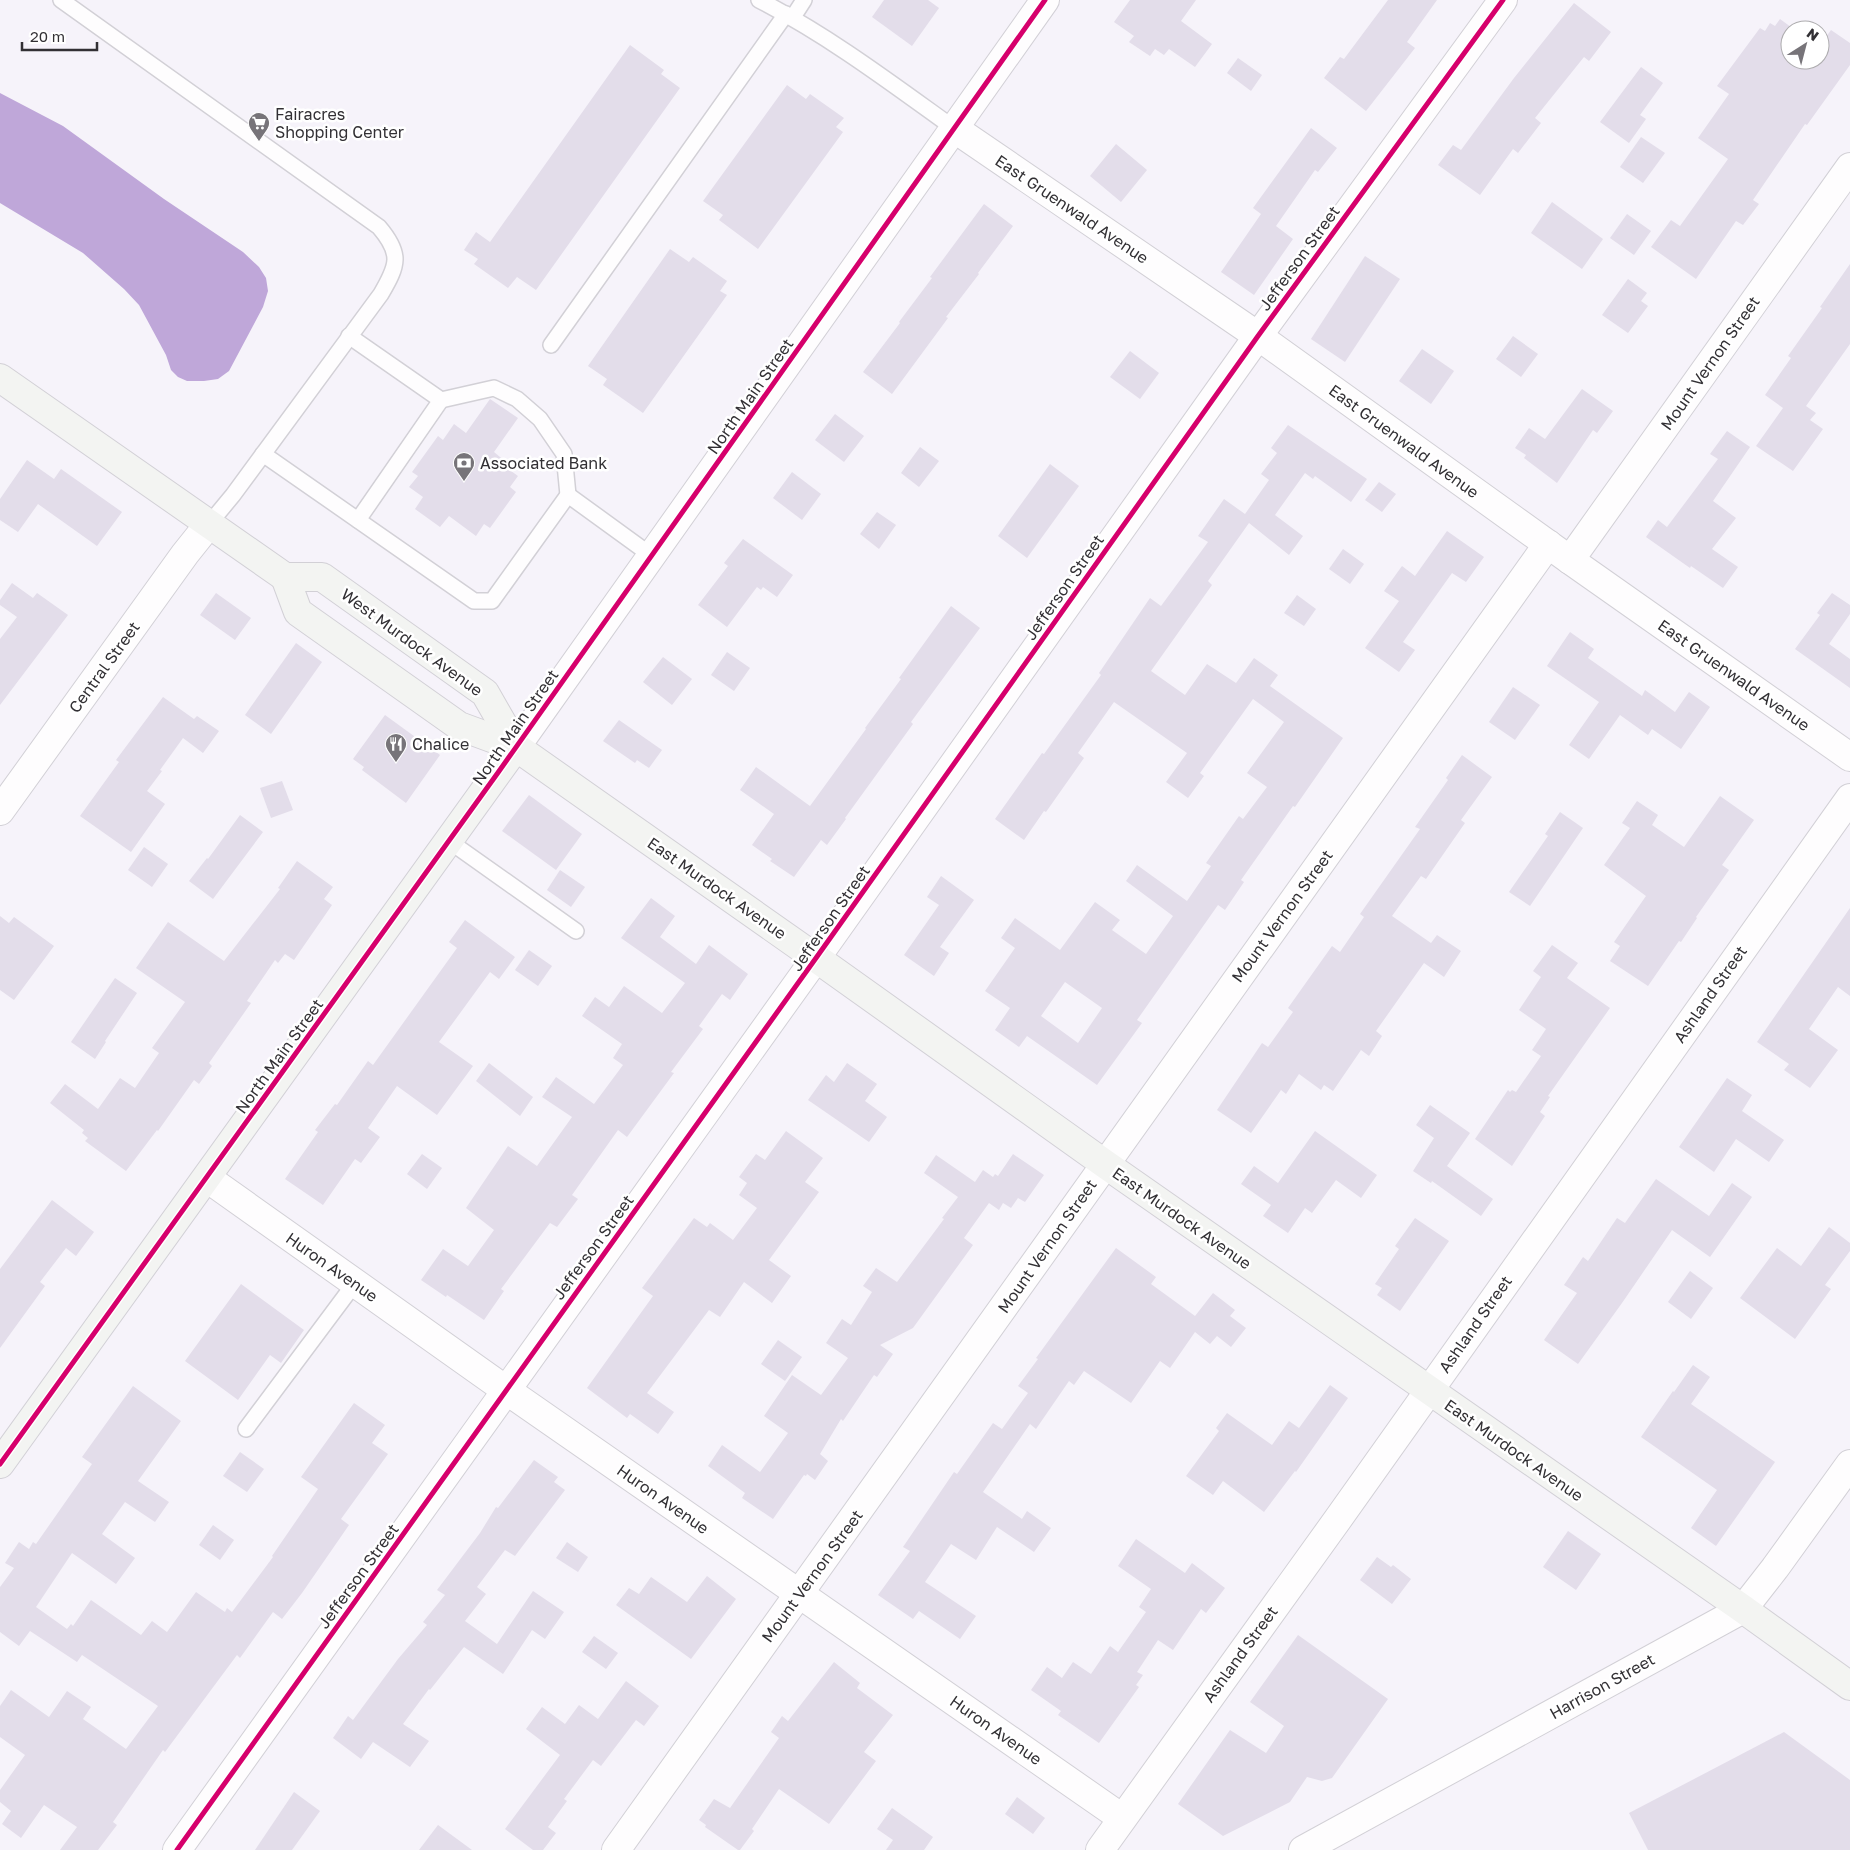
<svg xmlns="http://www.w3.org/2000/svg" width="1850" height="1850" font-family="'Golos Text',sans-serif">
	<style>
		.water { fill: #bfa7d9 }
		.building { fill: #e3ddea; fill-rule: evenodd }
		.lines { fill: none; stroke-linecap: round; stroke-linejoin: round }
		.service-casing { stroke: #d2d0d6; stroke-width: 18 }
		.minor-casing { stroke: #d2d0d6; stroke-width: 30 }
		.secondary-casing { stroke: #d2d0d6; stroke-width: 30 }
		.service { stroke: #fefdfe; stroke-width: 15 }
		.minor { stroke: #fefdfe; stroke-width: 28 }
		.secondary { stroke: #f3f4f2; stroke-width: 28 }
		.cycleway-casing { stroke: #fff; stroke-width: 8 }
		.cycleway { stroke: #d6006c; stroke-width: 5 }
		.labels { text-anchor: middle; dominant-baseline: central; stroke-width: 5; stroke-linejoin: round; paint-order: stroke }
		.poi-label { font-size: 16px; fill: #323034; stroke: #fff; text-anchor: start }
		.street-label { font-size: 16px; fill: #323034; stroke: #fff }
	</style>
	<rect width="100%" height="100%" fill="#f6f3fa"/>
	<path class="water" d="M0 93 63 126 164 199 243 252 259 267 266 278 268 291 263 307 229 371 218 379 204 381H187L178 377 171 370 166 355 139 305 124 289 83 253 0 203Z"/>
	<g class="building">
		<path d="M884 0H928L939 8 912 46 872 17Z"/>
		<path d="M1130 0H1196L1181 21 1212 44 1195 67 1169 49 1164 55 1155 49 1150 56 1129 42 1134 36 1114 22Z"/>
		<path d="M1388 0H1437L1407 42 1415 48 1366 111 1324 78 1340 57 1344 59Z"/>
		<path d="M1574 3 1611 32 1589 61 1584 57 1535 118 1541 123 1518 153 1513 149 1480 195 1438 165 1453 145 1461 150 1514 78Z"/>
		<path d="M1780 19 1795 30H1790V60H1820V45L1831 30 1850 43V65L1807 125 1805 124 1753 200 1759 204 1743 225 1736 221 1696 279 1651 247 1671 220 1680 226 1728 159 1698 138 1729 94 1717 86 1760 28 1765 31 1770 23 1775 26Z"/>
		<path d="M630 45 664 70 661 74 680 88 536 290 517 277 508 288 474 264 478 259 464 250 476 232 490 242Z"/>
		<path d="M1238 58 1262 75 1251 91 1227 73Z"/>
		<path d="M1641 67 1663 83 1640 115 1646 119 1629 143 1600 122Z"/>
		<path d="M787 85 806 99 810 94 844 118 836 127 843 132 758 249 719 220 723 215 703 201Z"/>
		<path d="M1311 128 1337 148 1318 172 1315 170 1276 226 1293 239 1254 295 1221 272 1261 214 1253 208Z"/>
		<path d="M1641 137 1665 153 1643 183 1620 167Z"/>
		<path d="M1116 144 1147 170 1121 202 1090 176Z"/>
		<path d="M1552 202 1603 239 1582 269 1531 233Z"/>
		<path d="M984 204 1013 226 978 273 979 274 946 317 948 318 892 394 863 372 900 323 899 322 932 278 930 277Z"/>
		<path d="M1627 214 1651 231 1634 255 1610 238Z"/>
		<path d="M670 249 689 262 693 257 727 281 720 291 727 295 643 413 603 385 607 379 588 366Z"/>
		<path d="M1365 256 1400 279 1345 362 1311 339Z"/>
		<path d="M1850 264V344L1806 406 1816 413 1810 420 1823 429 1793 471 1756 446 1783 408 1765 395 1791 358 1788 356 1822 308 1820 307Z"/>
		<path d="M1628 279 1647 293 1641 301 1648 306 1628 333 1602 315Z"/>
		<path d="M1513 336 1538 354 1521 377 1496 359Z"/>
		<path d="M1422 349 1454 371 1431 404 1399 381Z"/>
		<path d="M1130 351 1159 373 1140 399 1110 377Z"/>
		<path d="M1582 389 1613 411 1597 433 1593 430 1557 483 1524 458 1526 455 1515 448 1529 428 1545 439Z"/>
		<path d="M490 399 518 418 494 452 506 462 503 465 518 476 510 487 516 492 490 528 484 524 476 536 449 516 440 527 415 509 423 497 409 487 418 476 412 472 438 436 443 440 454 424 466 433Z"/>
		<path d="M835 414 864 436 844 462 815 440Z"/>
		<path d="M1288 425 1367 479 1351 502 1315 476 1313 479 1305 473 1275 515 1303 536 1289 555 1249 523 1208 581 1212 585 1151 671 1185 695 1207 664 1236 683 1254 658 1278 675 1270 686 1343 738 1295 807 1293 806 1241 880 1244 882 1225 910 1218 905 1137 1020 1142 1023 1097 1085 1027 1036 1019 1047 995 1030 1010 1008 985 991 1015 948 1001 938 1015 918 1060 950 1095 902 1120 920 1112 930 1146 954 1173 916 1126 881 1137 865 1187 901 1211 866 1206 863 1239 816 1243 819 1267 787 1247 773 1284 722 1253 699 1200 773 1204 776 1188 798 1166 782 1187 753 1114 702 1078 753 1084 758 1046 812 1044 811 1024 840 995 819 1042 753 1044 754 1101 675 1099 673 1150 598 1161 606 1208 542 1198 536 1224 499 1245 514 1269 480 1261 474 1277 453 1271 448ZM1065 982 1102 1008 1078 1043 1041 1016Z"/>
		<path d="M1727 431 1750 447 1713 501 1736 518 1712 549 1738 567 1723 588 1691 566 1690 568 1646 537 1658 520 1667 527 1718 459 1710 454Z"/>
		<path d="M920 447 939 461 919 487 901 473Z"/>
		<path d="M27 460 54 479 61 469 122 512 97 546 38 504 18 532 0 520V499Z"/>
		<path d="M1050 464 1079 486 1027 558 998 536Z"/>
		<path d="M792 472 821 494 802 520 773 498Z"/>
		<path d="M1379 482 1396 494 1382 512 1365 500Z"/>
		<path d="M877 512 896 525 879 549 860 534Z"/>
		<path d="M1447 531 1484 557 1466 582 1452 573 1403 642 1415 650 1399 672 1365 648 1399 601 1384 591 1402 566 1415 576Z"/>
		<path d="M743 539 793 575 777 597 763 587 761 590 757 587 727 627 698 605 728 566 724 563Z"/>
		<path d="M1343 549 1364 564 1350 584 1329 569Z"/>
		<path d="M12 583 33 598 37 593 68 615 0 705V639L17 617 0 605V600Z"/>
		<path d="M216 593 251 618 235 640 200 615Z"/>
		<path d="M1832 593 1850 605V614L1829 644 1850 659V688L1795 649 1820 615 1817 613Z"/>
		<path d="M1297 595 1316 609 1304 626 1284 613Z"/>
		<path d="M951 606 980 628 911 722 913 724 845 818 846 819 827 845 821 840 794 877 770 861 772 859 752 845 774 814 740 790 756 767 810 806 866 729 865 728 901 679 899 678Z"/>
		<path d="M1570 632 1594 649 1588 658 1642 696 1645 690 1675 712 1689 692 1710 707 1681 749 1652 729 1648 735 1620 715 1589 759 1569 745 1599 702 1547 666Z"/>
		<path d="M296 643 322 662 271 734 245 715Z"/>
		<path d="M727 652 750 668 734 691 711 675Z"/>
		<path d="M663 657 692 679 672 705 643 682Z"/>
		<path d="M1513 687 1540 705 1515 740 1489 722Z"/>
		<path d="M163 697 194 719 197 716 219 731 203 753 183 738 160 770 162 771 147 791 165 804 131 852 80 816 119 762 116 760Z"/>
		<path d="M385 715 440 755 406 803 362 770 364 767 353 759Z"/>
		<path d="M619 720 662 750 649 768 637 760 635 763 603 741Z"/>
		<path d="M1462 755 1492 777 1461 820 1465 823 1426 879 1421 876 1392 916 1431 943 1437 935 1461 951 1444 977 1424 963 1376 1031 1382 1036 1369 1056 1361 1050 1333 1091 1324 1085 1321 1090 1299 1074 1286 1094 1281 1090 1251 1133 1217 1110 1262 1043 1268 1047 1293 1012 1288 1008 1332 946 1340 952 1364 917 1360 914 1420 829 1415 827 1448 780 1446 778Z"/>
		<path d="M282 781 293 810 271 818 260 788Z"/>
		<path d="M529 795 582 834 556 870 502 831Z"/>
		<path d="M1720 796 1754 820 1722 865 1729 870 1696 917 1697 918 1681 942 1679 941 1648 986 1610 961 1620 946 1614 942 1646 896 1604 865 1630 828 1622 823 1637 801 1658 815 1652 825 1684 847Z"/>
		<path d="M1560 812 1583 828 1530 906 1509 892 1548 836 1545 834Z"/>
		<path d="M240 815 263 832 213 899 189 881 207 858 208 859Z"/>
		<path d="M144 847 168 864 152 887 128 870Z"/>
		<path d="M297 861 333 887 324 899 332 905 294 960 285 954 278 963 275 960 247 1001 251 1003 209 1063 212 1066 199 1084 194 1080 158 1131 157 1130 126 1171 85 1141 88 1138 82 1133 84 1130 50 1103 65 1084 98 1109 120 1078 135 1088 159 1053 152 1048 185 1002 136 968 168 922 224 961 280 889 278 888Z"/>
		<path d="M560 870 585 887 571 907 547 890Z"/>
		<path d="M941 876 974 900 940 947 949 953 934 976 904 955 939 905 927 897Z"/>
		<path d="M651 898 675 916 660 937 696 964 709 945 748 974 730 1000 722 994 699 1026 703 1029 671 1072 674 1073 627 1137 618 1130 572 1195 578 1199 557 1227 550 1223 501 1289 504 1291 484 1320 447 1295 446 1297 421 1280 443 1249 468 1266 494 1230 466 1208 508 1146 537 1166 572 1117 542 1097 556 1077 594 1104 623 1065 613 1058 622 1044 582 1016 595 997 609 1007 624 986 662 1013 685 983 621 938Z"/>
		<path d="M1850 908V996L1838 987 1809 1029 1838 1050 1810 1088 1784 1070 1789 1064 1757 1042Z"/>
		<path d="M0 916 9 923 14 917 54 946 14 1000 0 990Z"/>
		<path d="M465 920 515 957 499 979 490 972 439 1042 473 1066 437 1115 397 1086 368 1128 380 1137 361 1163 355 1159 323 1205 285 1179 318 1132 315 1130 335 1104 337 1105 368 1061 373 1065 457 948 449 942Z"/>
		<path d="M1552 945 1578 963 1567 978 1610 1008 1548 1096 1550 1097 1540 1112 1545 1116 1512 1166 1475 1139 1508 1090 1510 1092 1512 1090 1516 1092 1541 1056 1532 1050 1546 1029 1519 1010 1541 977 1533 971Z"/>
		<path d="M529 950 552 966 538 986 515 970Z"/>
		<path d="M115 978 137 993 105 1041 106 1042 95 1059 71 1042Z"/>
		<path d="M489 1063 533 1097 520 1116 476 1081Z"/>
		<path d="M847 1063 877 1084 865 1101 887 1117 869 1142 808 1100 826 1075 834 1082Z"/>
		<path d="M1727 1078 1752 1095 1742 1111 1784 1140 1769 1162 1736 1139 1714 1172 1679 1147Z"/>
		<path d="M1430 1105 1470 1133 1447 1166 1493 1199 1481 1216 1432 1181 1431 1183 1413 1171 1434 1138 1416 1125Z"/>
		<path d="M786 1131 823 1158 805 1182 819 1192 769 1260 791 1276 772 1303 744 1282 720 1317 709 1310 647 1393 674 1412 658 1434 630 1414 627 1418 587 1388 653 1296 642 1288 694 1218 707 1227 710 1223 733 1240 757 1208 739 1195 747 1183 739 1177 756 1154 765 1160Z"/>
		<path d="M1315 1131 1377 1175 1361 1198 1336 1180 1312 1213 1305 1208 1288 1233 1263 1216 1271 1205 1241 1184 1254 1166 1278 1183Z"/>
		<path d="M422 1154 442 1168 427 1189 407 1174Z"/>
		<path d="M1013 1154 1044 1175 1025 1202 1018 1198 1011 1208 1003 1203 999 1210 989 1203 964 1238 973 1245 913 1328 880 1345 893 1354 877 1377 874 1375 843 1421 841 1419 820 1454 828 1461 815 1480 807 1474 806 1476 804 1475 773 1519 742 1498 745 1493 708 1466 722 1445 760 1472 788 1433 764 1416 792 1375 821 1395 848 1358 826 1343 842 1319 851 1325 872 1292 863 1286 876 1268 897 1282 944 1219 942 1218 958 1197 924 1173 936 1155 975 1182 983 1170 993 1177 995 1174 998 1176Z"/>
		<path d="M1656 1179 1709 1216 1732 1183 1752 1197 1710 1257 1672 1230 1622 1303 1578 1364 1544 1340 1577 1293 1564 1285 1583 1257 1588 1261 1617 1218 1625 1223Z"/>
		<path d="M52 1200 94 1232 76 1256 66 1248 40 1282 45 1286 0 1348V1269Z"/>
		<path d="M1415 1218 1449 1241 1400 1311 1377 1295 1382 1288 1375 1284 1399 1249 1395 1246Z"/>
		<path d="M1829 1227 1850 1243V1251L1825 1285 1831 1289 1795 1339 1740 1298 1777 1248 1801 1266Z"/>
		<path d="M1116 1248 1156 1277 1151 1284 1195 1316 1213 1293 1235 1310 1230 1316 1246 1328 1231 1347 1217 1336 1210 1344 1195 1332 1170 1368 1160 1361 1131 1403 1084 1371 1074 1385 1069 1381 1036 1429 1030 1424 983 1492 1022 1519 1027 1511 1051 1528 1034 1552 997 1527 976 1560 951 1544 925 1582 976 1616 960 1639 919 1611 913 1619 878 1595 910 1551 903 1547 954 1472 957 1474 993 1423 1002 1429 1028 1393 1018 1386 1038 1359 1036 1358Z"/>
		<path d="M1690 1271 1713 1288 1691 1319 1668 1302Z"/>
		<path d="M241 1284 304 1330 281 1363 270 1355 238 1400 185 1361Z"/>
		<path d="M778 1340 802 1357 785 1381 761 1364Z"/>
		<path d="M1693 1365 1710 1377 1691 1404 1775 1462 1716 1546 1691 1528 1717 1490 1641 1437 1673 1391 1674 1392Z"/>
		<path d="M1330 1385 1348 1398 1296 1472 1295 1471 1264 1512 1223 1481 1213 1495 1186 1476 1219 1431 1216 1428 1227 1413 1272 1445 1289 1421 1299 1428Z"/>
		<path d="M133 1386 181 1421 138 1481 169 1502 155 1522 125 1502 102 1534 135 1558 116 1584 72 1553 36 1607 67 1629 71 1624 73 1626 91 1600 141 1635 152 1621 167 1632 196 1592 225 1612 227 1608 232 1612 273 1557 272 1556 318 1489 301 1477 354 1403 385 1425 372 1443 388 1454 341 1519 349 1525 302 1593 282 1619 273 1612 240 1658 237 1655 165 1752 163 1750 113 1822 117 1825 98 1850H60L77 1827 44 1805 21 1838 2 1824 11 1811 0 1802V1790L25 1755 0 1737V1706L11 1690 49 1717 67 1691 91 1707 83 1719 126 1749 158 1706 82 1655 77 1662 30 1631 19 1646 0 1632V1587L14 1568 5 1563 19 1542 29 1549 33 1542 36 1544 92 1464 82 1457Z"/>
		<path d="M240 1452 264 1469 247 1492 223 1476Z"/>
		<path d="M534 1460 558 1477 554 1482 565 1490 515 1556 505 1550 477 1587 486 1594 465 1621 497 1644 533 1591 564 1612 545 1639 532 1630 503 1674 464 1647 430 1690 429 1689 403 1724 429 1741 410 1767 373 1742 361 1759 333 1738 348 1716 353 1720 398 1659 427 1625 423 1622 445 1595 437 1590 480 1533 496 1507 498 1508Z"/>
		<path d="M213 1525 234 1540 220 1560 199 1545Z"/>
		<path d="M1568 1531 1601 1554 1576 1590 1543 1567Z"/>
		<path d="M1136 1539 1185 1573 1192 1563 1225 1588 1206 1613 1201 1609 1173 1650 1158 1640 1137 1672 1143 1675 1136 1685 1139 1687 1099 1743 1058 1715 1061 1711 1031 1690 1047 1667 1062 1678 1073 1662 1091 1674 1110 1646 1118 1652 1146 1612 1139 1607 1151 1589 1118 1566Z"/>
		<path d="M567 1542 588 1557 578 1572 556 1558Z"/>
		<path d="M1377 1557 1391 1567 1393 1565 1411 1579 1392 1604 1360 1580Z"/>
		<path d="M707 1576 736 1599 691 1659 616 1605 629 1588 639 1594 651 1577 687 1602Z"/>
		<path d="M1298 1635 1388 1699 1332 1778 1322 1781 1307 1777 1290 1802 1223 1836 1178 1804 1230 1730 1266 1753 1284 1726 1250 1702Z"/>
		<path d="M594 1636 618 1653 606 1669 582 1652Z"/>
		<path d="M834 1662 860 1683 857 1688 893 1715 864 1752 876 1761 829 1824 779 1789 752 1829 754 1831 740 1850H738L705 1827 706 1825 699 1820 714 1799 730 1808 779 1738 771 1732 782 1716 788 1721Z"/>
		<path d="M626 1681 659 1706 644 1726 636 1720 601 1766 593 1760 564 1799 567 1801 548 1827 556 1833 543 1850H533L505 1829 560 1755 526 1729 542 1707 565 1724 579 1705 598 1719Z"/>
		<path d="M1784 1732 1850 1780V1850H1648L1629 1813Z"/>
		<path d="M294 1792 320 1811 292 1850H255Z"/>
		<path d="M1017 1797 1045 1818 1033 1834 1005 1814Z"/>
		<path d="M892 1808 933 1837 924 1850H886L893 1840 877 1829Z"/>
		<path d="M438 1825 472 1850H419Z"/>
	</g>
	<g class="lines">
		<g class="service-casing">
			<g id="service">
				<path d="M61 0 379 227C402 254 398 265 381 294L233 495 209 524"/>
				<path d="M759 0C829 36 891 83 955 129"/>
				<path d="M793 17 804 0"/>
				<path d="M349 336 441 400 358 520"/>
				<path d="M551 345 786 14"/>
				<path d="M441 400 494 388 517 399 540 419 564 454 568 495"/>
				<path d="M263 454 474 601H492L568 495 652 556"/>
				<path d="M449 841 576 931"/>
				<path d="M246 1429 355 1283"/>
			</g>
		</g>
		<g class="minor-casing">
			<g id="minor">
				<path d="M955 129 1258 336 1570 560 1850 757"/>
				<path d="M1570 560 1850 167"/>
				<path d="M516 747 1045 0"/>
				<path d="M0 811 185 554 209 524"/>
				<path d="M207 1178 506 1390 1122 1818"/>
				<path d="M177 1850 816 958 1258 336 1503 0"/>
				<path d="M616 1850 1548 544"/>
				<path d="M1100 1850 1338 1519 1850 798"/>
				<path d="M1303 1850 1743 1609 1775 1568 1850 1464"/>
			</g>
		</g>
		<g class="secondary-casing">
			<g id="secondary">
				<path d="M0 378 285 577H322L485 693 516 747"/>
				<path d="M285 577 298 612 459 726 516 747 816 958 1105 1164 1743 1609 1850 1686"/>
				<path d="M0 1464 516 747"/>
			</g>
		</g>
		<use href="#service" class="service"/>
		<use href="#minor" class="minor"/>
		<use href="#secondary" class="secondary"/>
		<g class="cycleway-casing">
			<g id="cycleway">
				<path d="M0 1464 497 774 1045 0"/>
				<path d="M177 1850 816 958 1258 336 1503 0"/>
			</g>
		</g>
		<use href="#cycleway" class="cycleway"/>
	</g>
	<defs>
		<g id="supermarket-pin" transform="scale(1.125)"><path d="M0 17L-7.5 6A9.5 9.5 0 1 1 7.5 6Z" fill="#777479" stroke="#fff"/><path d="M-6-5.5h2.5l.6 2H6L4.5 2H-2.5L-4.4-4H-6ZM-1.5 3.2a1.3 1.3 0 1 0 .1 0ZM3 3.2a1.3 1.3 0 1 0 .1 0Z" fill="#fff"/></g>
		<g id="bank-pin" transform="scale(1.125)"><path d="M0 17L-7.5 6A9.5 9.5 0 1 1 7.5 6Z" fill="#777479" stroke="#fff"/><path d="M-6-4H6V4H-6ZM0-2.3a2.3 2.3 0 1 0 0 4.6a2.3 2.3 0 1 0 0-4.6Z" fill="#fff"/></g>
		<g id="restaurant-pin" transform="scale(1.125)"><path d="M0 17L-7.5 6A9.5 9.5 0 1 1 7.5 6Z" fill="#777479" stroke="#fff"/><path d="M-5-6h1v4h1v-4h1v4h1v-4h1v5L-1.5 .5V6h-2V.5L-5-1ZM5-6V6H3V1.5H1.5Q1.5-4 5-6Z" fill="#fff"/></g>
	</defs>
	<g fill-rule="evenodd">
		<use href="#supermarket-pin" x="259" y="123"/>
		<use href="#bank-pin" x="464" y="463"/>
		<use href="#restaurant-pin" x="396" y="744"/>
	</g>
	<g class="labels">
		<g class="poi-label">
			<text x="275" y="114">Fairacres<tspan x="275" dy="18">Shopping Center</tspan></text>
			<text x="480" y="463">Associated Bank</text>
			<text x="412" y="744">Chalice</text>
		</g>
		<g class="street-label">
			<text transform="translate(1072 209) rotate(34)">East Gruenwald Avenue</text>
			<text transform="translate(1299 258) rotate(-54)">Jefferson Street</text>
			<text transform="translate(1710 363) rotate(-55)">Mount Vernon Street</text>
			<text transform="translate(750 396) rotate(-55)">North Main Street</text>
			<text transform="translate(1404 441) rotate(36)">East Gruenwald Avenue</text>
			<text transform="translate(1064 587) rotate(-55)">Jefferson Street</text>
			<text transform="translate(412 642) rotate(36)">West Murdock Avenue</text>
			<text transform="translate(104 667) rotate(-54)">Central Street</text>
			<text transform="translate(1734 675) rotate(35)">East Gruenwald Avenue</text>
			<text transform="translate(515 727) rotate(-55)">North Main Street</text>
			<text transform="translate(717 888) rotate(35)">East Murdock Avenue</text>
			<text transform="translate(1282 916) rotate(-54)">Mount Vernon Street</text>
			<text transform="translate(830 918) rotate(-55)">Jefferson Street</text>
			<text transform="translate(1710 994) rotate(-55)">Ashland Street</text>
			<text transform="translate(279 1056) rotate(-54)">North Main Street</text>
			<text transform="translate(1182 1218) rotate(35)">East Murdock Avenue</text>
			<text transform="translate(1047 1246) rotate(-55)">Mount Vernon Street</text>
			<text transform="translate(593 1247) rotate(-54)">Jefferson Street</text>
			<text transform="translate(332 1267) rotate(35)">Huron Avenue</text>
			<text transform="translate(1475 1324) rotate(-55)">Ashland Street</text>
			<text transform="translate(1514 1450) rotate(35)">East Murdock Avenue</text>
			<text transform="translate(663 1499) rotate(35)">Huron Avenue</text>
			<text transform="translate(358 1576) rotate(-54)">Jefferson Street</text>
			<text transform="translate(812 1576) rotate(-54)">Mount Vernon Street</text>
			<text transform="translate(1240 1654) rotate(-54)">Ashland Street</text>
			<text transform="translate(1602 1686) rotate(-29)">Harrison Street</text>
			<text transform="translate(996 1730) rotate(35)">Huron Avenue</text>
		</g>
	</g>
	<g transform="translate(1805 45) rotate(36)"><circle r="24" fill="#ffffff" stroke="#adacae"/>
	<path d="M0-4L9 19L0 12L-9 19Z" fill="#777479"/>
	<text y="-8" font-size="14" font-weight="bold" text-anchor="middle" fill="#323034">N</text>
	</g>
	<path d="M22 42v8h75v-8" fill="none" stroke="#323034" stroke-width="2.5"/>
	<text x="30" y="42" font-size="15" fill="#323034" stroke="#ffffff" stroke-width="4" paint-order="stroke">20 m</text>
</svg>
